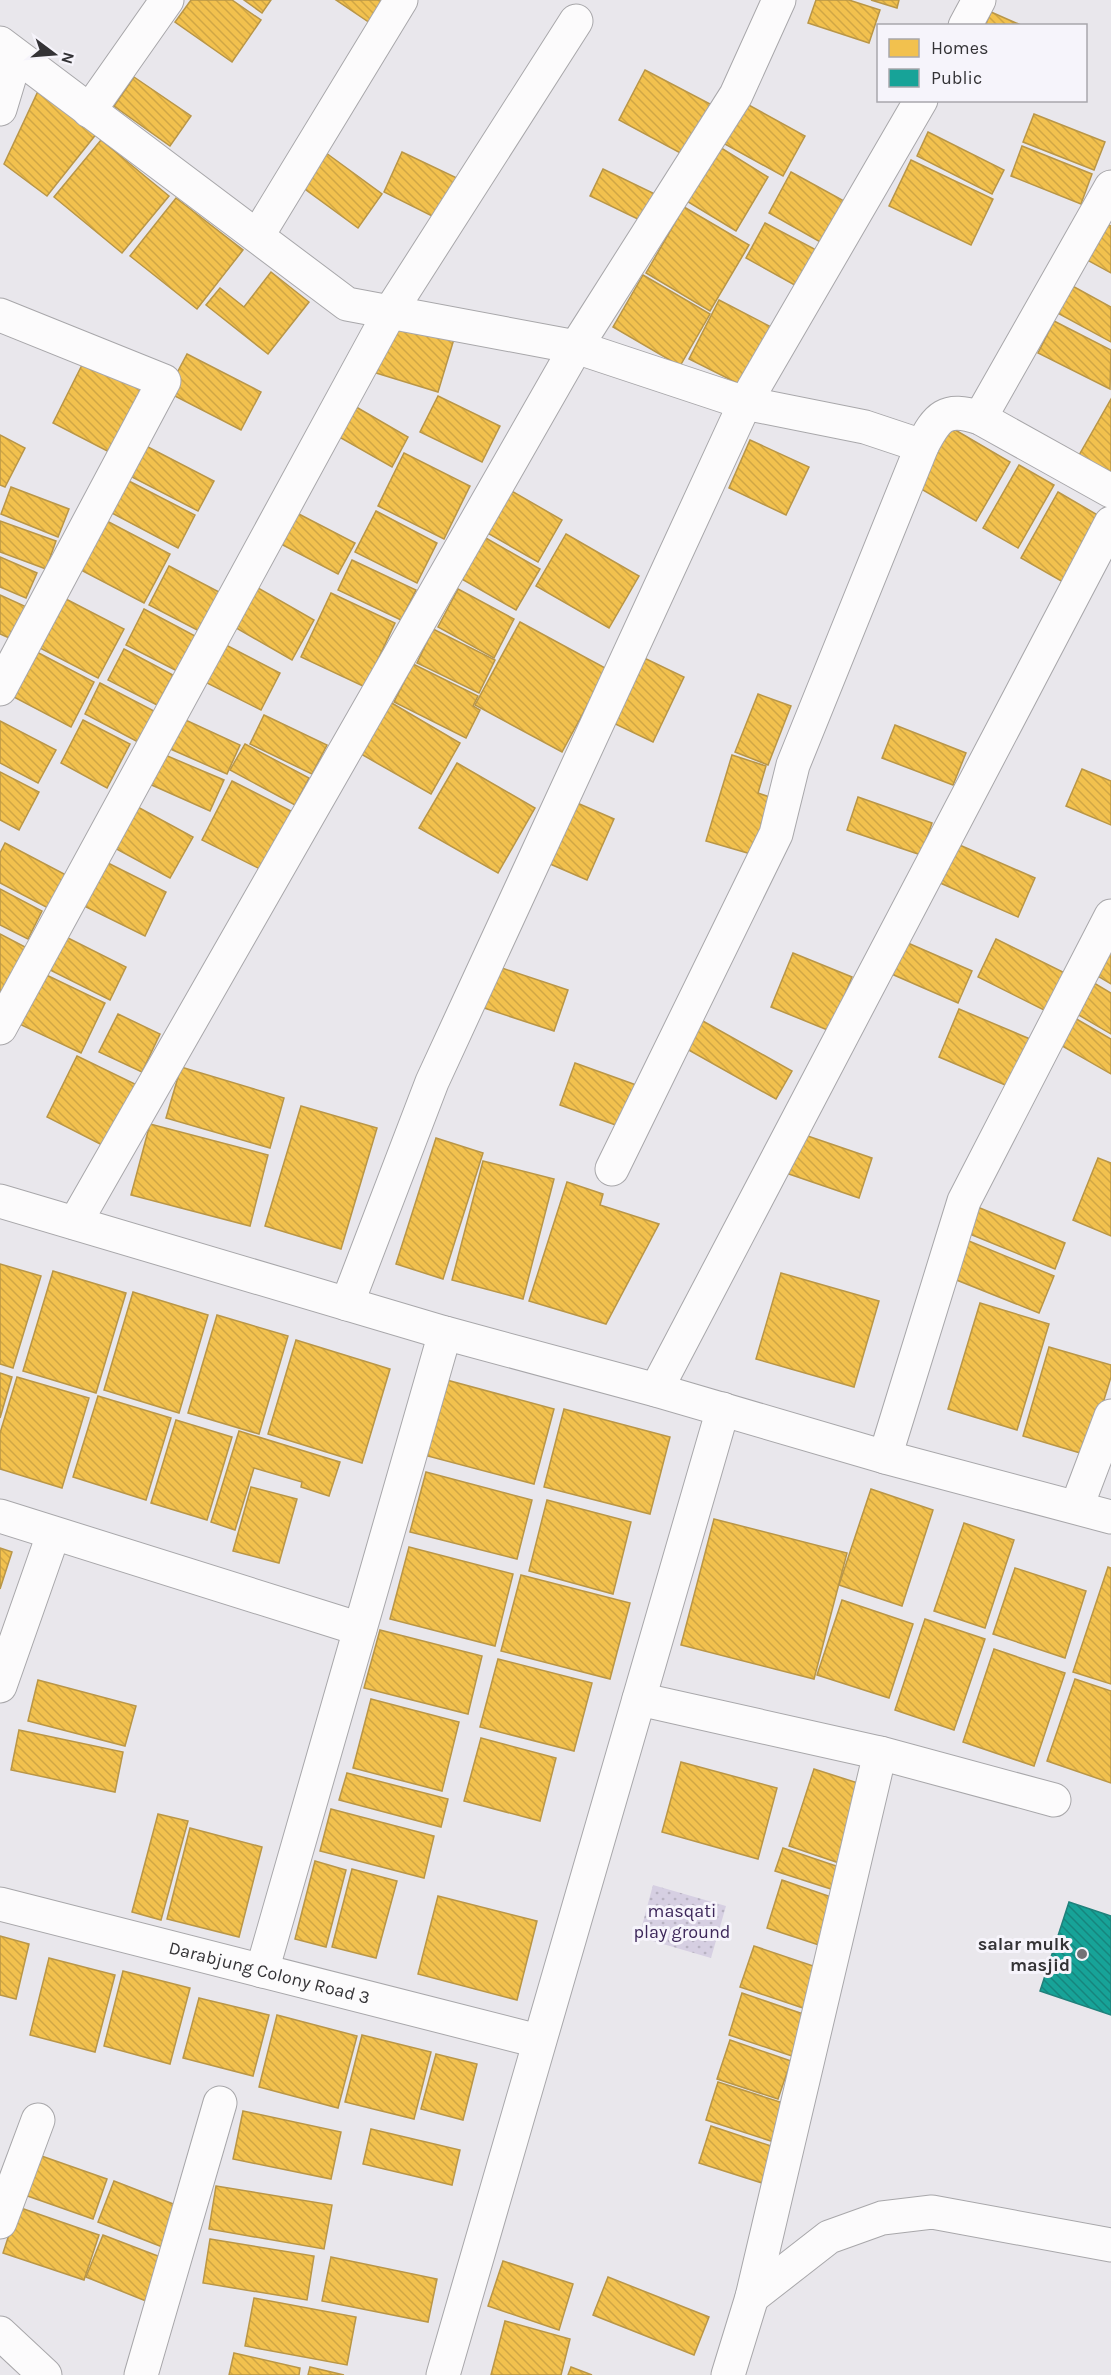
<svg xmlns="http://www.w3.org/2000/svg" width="1111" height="2375" font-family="Karla,sans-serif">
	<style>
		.park { fill: url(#park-dots) }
		.homes { fill: url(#homes-back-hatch); stroke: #b99647; stroke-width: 1.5 }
		.public { fill: url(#public-back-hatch); stroke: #20817b; stroke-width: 1.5 }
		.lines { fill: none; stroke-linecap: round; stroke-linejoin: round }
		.minor-casing { stroke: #a8a7aa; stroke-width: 35 }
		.tertiary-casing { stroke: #a8a7aa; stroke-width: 35 }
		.minor { stroke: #fcfbfc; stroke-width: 33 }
		.tertiary { stroke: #fcfbfc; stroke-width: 33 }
		.poi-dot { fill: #737276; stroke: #f6f4fb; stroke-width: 2 }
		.labels { text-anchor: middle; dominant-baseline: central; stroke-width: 6; stroke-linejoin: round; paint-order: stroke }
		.park-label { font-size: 18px; fill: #3d275a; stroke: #f6f4fb }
		.poi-label { font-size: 18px; font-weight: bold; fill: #343336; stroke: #f6f4fb; text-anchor: end }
		.street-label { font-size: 18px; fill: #343336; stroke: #f6f4fb }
	</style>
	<defs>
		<pattern id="park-dots" width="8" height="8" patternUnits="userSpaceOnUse" patternTransform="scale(1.5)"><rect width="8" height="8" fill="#d6cfe2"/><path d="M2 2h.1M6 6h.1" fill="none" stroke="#b8b2c2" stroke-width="1.8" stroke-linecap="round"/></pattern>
		<pattern id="homes-back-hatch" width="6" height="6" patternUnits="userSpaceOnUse" patternTransform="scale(1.5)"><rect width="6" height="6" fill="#f2c14e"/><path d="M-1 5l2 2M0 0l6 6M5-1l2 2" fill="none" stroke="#d0a645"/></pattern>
		<pattern id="public-back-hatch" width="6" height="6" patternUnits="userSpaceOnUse" patternTransform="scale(1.5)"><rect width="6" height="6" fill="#17a398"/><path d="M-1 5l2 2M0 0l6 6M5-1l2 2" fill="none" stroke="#16857d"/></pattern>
	</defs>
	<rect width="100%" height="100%" fill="#e9e7ec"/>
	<path class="park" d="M653 1885 726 1906 711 1958 639 1937Z"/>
	<g class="homes">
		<path d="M191 0H232L261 20 232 62 175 22Z"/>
		<path d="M244 0H271L262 13Z"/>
		<path d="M336 0H389L373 25Z"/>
		<path d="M816 0H849L880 10 869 43 808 23Z"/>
		<path d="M871 0H899L897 8Z"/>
		<path d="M991 12 1023 26H985Z"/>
		<path d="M645 70 714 106 686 156 619 120Z"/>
		<path d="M134 77 191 116 170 146 114 106Z"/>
		<path d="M40 87 97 133 47 196 4 164Z"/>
		<path d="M745 103 805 136 783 176 723 143Z"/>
		<path d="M1034 114 1105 142 1094 170 1023 142Z"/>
		<path d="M928 132 1004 170 992 194 917 156Z"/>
		<path d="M101 140 169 196 122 253 54 197Z"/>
		<path d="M718 146 768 177 736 231 685 200Z"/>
		<path d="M1022 146 1092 174 1081 204 1011 176Z"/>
		<path d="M322 150 382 194 358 228 298 184Z"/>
		<path d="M402 152 459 179 440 220 384 192Z"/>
		<path d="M911 160 993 199 971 245 889 206Z"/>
		<path d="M603 169 657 195 644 222 590 196Z"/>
		<path d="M791 172 844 201 822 243 769 213Z"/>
		<path d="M176 198 243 250 197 309 130 256Z"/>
		<path d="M684 207 749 245 710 311 646 273Z"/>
		<path d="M1098 219 1111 226V273L1078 255Z"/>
		<path d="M765 223 820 252 800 288 746 258Z"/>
		<path d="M271 272 309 302 268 354 206 305 220 288 244 307Z"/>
		<path d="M643 275 710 314 680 366 613 327Z"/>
		<path d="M1067 283 1111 307V342L1052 310Z"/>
		<path d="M719 300 777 330 747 388 689 359Z"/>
		<path d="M392 320 454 339 438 392 376 373Z"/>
		<path d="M1054 321 1111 350 1110 389 1038 353Z"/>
		<path d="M187 354 261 392 241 430 167 392Z"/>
		<path d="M85 359 150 393 117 456 53 423Z"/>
		<path d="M438 396 500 426 482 462 420 432Z"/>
		<path d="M1111 399V476L1078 457Z"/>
		<path d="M351 404 408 437 392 467 334 434Z"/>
		<path d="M945 424 1010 462 976 521 911 483Z"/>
		<path d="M0 435 25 448 5 487 0 485Z"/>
		<path d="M750 440 809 467 786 515 729 488Z"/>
		<path d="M146 446 214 481 198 511 130 476Z"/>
		<path d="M404 453 470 486 444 539 378 506Z"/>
		<path d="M1019 465 1054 485 1018 548 983 528Z"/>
		<path d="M125 479 195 515 178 548 108 511Z"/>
		<path d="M11 487 69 509 58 537 1 514Z"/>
		<path d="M508 489 562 520 538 562 484 531Z"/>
		<path d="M1058 492 1101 517 1063 582 1021 558Z"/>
		<path d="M293 511 355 543 338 574 277 542Z"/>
		<path d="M376 511 437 543 417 583 355 552Z"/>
		<path d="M103 519 170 554 144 603 77 568Z"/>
		<path d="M0 521 56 541 46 569 0 552Z"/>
		<path d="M566 534 639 576 609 628 536 586Z"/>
		<path d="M484 537 540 569 516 610 460 578Z"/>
		<path d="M0 557 37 573 26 598 0 587Z"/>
		<path d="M352 560 416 590 401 620 338 590Z"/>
		<path d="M169 566 223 594 203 633 149 605Z"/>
		<path d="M253 585 314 620 292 660 231 625Z"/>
		<path d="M458 589 514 619 494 658 438 627Z"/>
		<path d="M331 593 395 623 365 687 301 657Z"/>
		<path d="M0 595 31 609 16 641 0 634Z"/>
		<path d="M62 597 124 629 98 678 36 646Z"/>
		<path d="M144 609 197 637 179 672 126 645Z"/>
		<path d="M520 622 607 669 562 752 475 705Z"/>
		<path d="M433 629 495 660 479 693 417 663Z"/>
		<path d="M224 644 280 673 261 710 205 682Z"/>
		<path d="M124 649 173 675 157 705 108 680Z"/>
		<path d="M33 650 94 682 71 727 10 695Z"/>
		<path d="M640 656 684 677 653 742 609 721Z"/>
		<path d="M413 664 478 696 473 706 480 710 466 738 394 702Z"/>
		<path d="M100 683 154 711 138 742 85 714Z"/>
		<path d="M758 694 791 706 768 765 735 752Z"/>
		<path d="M390 702 460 743 431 794 361 754Z"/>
		<path d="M264 715 327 745 312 774 250 744Z"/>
		<path d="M179 717 240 745 227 774 166 747Z"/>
		<path d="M83 720 130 744 107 788 61 763Z"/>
		<path d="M0 721 56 750 38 783 0 763Z"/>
		<path d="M895 725 966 753 953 785 882 758Z"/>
		<path d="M245 744 309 778 295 805 230 770Z"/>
		<path d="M158 752 224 780 210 811 145 782Z"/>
		<path d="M732 755 766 766 758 793 775 799 758 856 706 841Z"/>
		<path d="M457 763 535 808 498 873 419 828Z"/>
		<path d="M1082 769 1111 781V825L1066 806Z"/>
		<path d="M0 772 39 792 19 830 0 820Z"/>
		<path d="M232 781 297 814 268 873 202 840Z"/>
		<path d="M858 797 932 823 921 855 847 830Z"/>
		<path d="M568 799 614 819 587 880 541 860Z"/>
		<path d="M134 805 193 837 170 878 111 846Z"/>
		<path d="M5 843 68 876 50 909 0 883V853Z"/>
		<path d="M955 843 1035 878 1018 917 938 882Z"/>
		<path d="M104 861 166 892 145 936 82 905Z"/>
		<path d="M0 889 42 911 28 939 0 925Z"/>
		<path d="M0 934 29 949 0 1005Z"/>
		<path d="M64 936 126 967 110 1000 48 969Z"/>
		<path d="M996 939 1069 975 1050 1013 978 977Z"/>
		<path d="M901 940 972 971 958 1003 887 972Z"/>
		<path d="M1111 949V984L1096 975Z"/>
		<path d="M793 953 852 977 830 1031 771 1007Z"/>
		<path d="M493 965 568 990 554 1031 478 1006Z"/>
		<path d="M38 971 105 1003 81 1053 15 1022Z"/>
		<path d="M1094 983 1111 993V1034L1077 1014Z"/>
		<path d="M959 1009 1030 1039 1010 1087 939 1057Z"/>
		<path d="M118 1014 160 1034 142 1072 99 1052Z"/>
		<path d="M1073 1017 1111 1039V1074L1057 1043Z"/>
		<path d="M701 1020 792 1071 776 1099 685 1048Z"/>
		<path d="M77 1056 137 1085 106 1147 47 1117Z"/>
		<path d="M575 1063 639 1086 624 1128 560 1105Z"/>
		<path d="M181 1067 284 1098 270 1148 166 1118Z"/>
		<path d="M301 1106 377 1128 341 1249 265 1226Z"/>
		<path d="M150 1124 268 1155 250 1226 131 1195Z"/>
		<path d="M796 1132 872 1158 859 1198 783 1172Z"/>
		<path d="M436 1138 483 1153 443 1279 396 1264Z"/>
		<path d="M1098 1158 1111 1163V1236L1073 1220Z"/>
		<path d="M483 1161 554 1179 523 1299 452 1280Z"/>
		<path d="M567 1182 603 1194 600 1205 659 1224 606 1324 529 1301Z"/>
		<path d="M975 1206 1065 1243 1055 1269 965 1232Z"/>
		<path d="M964 1239 1054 1276 1039 1313 949 1277Z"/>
		<path d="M0 1264 41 1276 13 1368 0 1364Z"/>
		<path d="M53 1271 126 1293 96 1393 23 1371Z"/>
		<path d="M781 1273 879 1301 854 1387 756 1359Z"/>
		<path d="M133 1292 208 1315 179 1413 104 1390Z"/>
		<path d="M980 1303 1049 1324 1017 1430 948 1409Z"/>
		<path d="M217 1315 288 1336 259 1434 188 1413Z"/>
		<path d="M296 1340 390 1369 362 1463 268 1434Z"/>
		<path d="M1049 1347 1111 1365V1377L1087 1455 1023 1436Z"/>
		<path d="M0 1373 12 1377 0 1418Z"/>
		<path d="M17 1377 89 1398 62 1488 0 1469V1433Z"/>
		<path d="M443 1379 554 1409 534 1484 424 1455Z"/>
		<path d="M98 1396 171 1418 146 1500 73 1477Z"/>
		<path d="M564 1409 670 1437 650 1514 544 1487Z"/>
		<path d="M176 1420 232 1437 207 1520 151 1503Z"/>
		<path d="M239 1431 340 1462 329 1496 301 1487 302 1482 254 1468 235 1530 211 1522Z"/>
		<path d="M426 1472 532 1500 517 1559 410 1532Z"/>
		<path d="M251 1487 297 1499 279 1563 233 1551Z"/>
		<path d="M871 1489 933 1510 902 1606 839 1585Z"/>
		<path d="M547 1500 631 1522 613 1594 529 1571Z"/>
		<path d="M714 1519 847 1553 814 1679 681 1645Z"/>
		<path d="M964 1523 1014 1540 985 1628 934 1611Z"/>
		<path d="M409 1547 513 1574 495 1646 390 1619Z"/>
		<path d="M0 1548 12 1552 0 1589Z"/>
		<path d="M1108 1567 1111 1568V1684L1073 1672Z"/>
		<path d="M1015 1568 1086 1591 1065 1658 993 1634Z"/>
		<path d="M521 1575 630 1603 610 1679 501 1651Z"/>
		<path d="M842 1600 913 1624 889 1698 817 1675Z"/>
		<path d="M925 1619 985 1639 954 1730 895 1710Z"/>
		<path d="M380 1630 482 1656 468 1714 364 1688Z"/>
		<path d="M994 1649 1065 1673 1034 1766 963 1742Z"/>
		<path d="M498 1659 592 1683 574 1751 480 1727Z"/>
		<path d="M1075 1679 1111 1691V1783L1047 1761Z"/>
		<path d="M38 1680 136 1706 125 1746 28 1721Z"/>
		<path d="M371 1699 459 1722 442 1791 353 1768Z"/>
		<path d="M19 1730 123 1752 115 1792 11 1770Z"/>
		<path d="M481 1738 556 1758 540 1821 464 1801Z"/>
		<path d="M681 1762 777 1788 758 1859 662 1832Z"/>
		<path d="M814 1769 864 1785 839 1863 789 1846Z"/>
		<path d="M347 1773 448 1799 441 1827 339 1800Z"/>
		<path d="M331 1809 434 1836 424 1878 320 1851Z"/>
		<path d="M158 1814 188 1821 161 1920 132 1912Z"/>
		<path d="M190 1828 262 1847 239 1937 167 1919Z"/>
		<path d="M783 1848 842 1868 834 1890 775 1871Z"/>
		<path d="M315 1861 346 1870 326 1947 295 1939Z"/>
		<path d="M352 1869 397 1881 376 1958 332 1947Z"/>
		<path d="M782 1880 834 1898 819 1945 767 1928Z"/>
		<path d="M438 1896 537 1921 517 2000 418 1974Z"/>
		<path d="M0 1936 29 1944 16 1999 0 1995Z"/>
		<path d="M754 1946 816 1967 803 2008 740 1987Z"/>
		<path d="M49 1958 115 1975 95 2052 30 2035Z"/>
		<path d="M123 1971 190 1988 170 2064 104 2046Z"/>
		<path d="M742 1993 812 2017 798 2058 729 2035Z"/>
		<path d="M199 1998 269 2015 253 2076 183 2058Z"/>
		<path d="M277 2015 357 2036 338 2108 259 2087Z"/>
		<path d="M362 2035 431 2052 414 2119 345 2102Z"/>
		<path d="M730 2040 791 2061 778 2099 717 2079Z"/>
		<path d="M436 2054 477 2064 463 2120 421 2109Z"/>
		<path d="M718 2082 786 2104 774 2142 706 2120Z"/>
		<path d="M243 2111 341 2132 331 2179 233 2159Z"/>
		<path d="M711 2126 774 2147 762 2183 699 2163Z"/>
		<path d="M371 2129 460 2150 452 2185 363 2164Z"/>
		<path d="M33 2153 107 2179 93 2219 19 2193Z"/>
		<path d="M114 2181 181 2207 165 2248 98 2222Z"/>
		<path d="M216 2186 332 2205 324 2249 209 2229Z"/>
		<path d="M18 2207 99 2235 84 2280 3 2253Z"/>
		<path d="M103 2235 163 2258 146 2301 86 2277Z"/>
		<path d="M210 2239 314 2256 307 2300 203 2283Z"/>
		<path d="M331 2257 437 2279 428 2322 322 2301Z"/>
		<path d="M503 2261 573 2284 559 2330 488 2306Z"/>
		<path d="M608 2277 709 2317 694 2355 593 2315Z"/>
		<path d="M254 2298 356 2317 347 2365 245 2346Z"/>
		<path d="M505 2321 570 2339 561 2375H491Z"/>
		<path d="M234 2353 300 2368 299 2375H229Z"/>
		<path d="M310 2367 344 2375H308Z"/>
		<path d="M571 2367 592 2375H568Z"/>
	</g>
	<path class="public" d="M1069 1902 1111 1916V2015L1040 1991Z"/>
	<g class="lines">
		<g class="minor-casing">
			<g id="minor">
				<path d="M965 26 979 0"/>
				<path d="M0 43 347 304 576 347 745 403 865 427 922 446"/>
				<path d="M0 109 16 56"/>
				<path d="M89 111 167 0"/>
				<path d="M258 235 401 0"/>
				<path d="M0 315 164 381 0 689"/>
				<path d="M980 418 1111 187"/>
				<path d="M0 1028 390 312 576 21"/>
				<path d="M612 1169 776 834 793 765 922 446C937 417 945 406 980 418L1111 491"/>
				<path d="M75 1223 576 347 736 95 779 0"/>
				<path d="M347 1304 432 1082 745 403 921 100"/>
				<path d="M656 1390 1111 523"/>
				<path d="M885 1457 964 1201 1111 916"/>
				<path d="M1077 1506 1111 1416"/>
				<path d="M0 1516 360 1629"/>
				<path d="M0 1686 53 1535"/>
				<path d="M639 1699 880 1753 1054 1800"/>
				<path id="s1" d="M0 1904 538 2041"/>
				<path d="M262 1971 445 1333"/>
				<path d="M0 2222 38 2120"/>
				<path d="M752 2297 829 2237 882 2218 932 2212 1111 2245"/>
				<path d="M0 2333 45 2375"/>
				<path d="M141 2375 220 2103"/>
				<path d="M443 2375 723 1409"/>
				<path d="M728 2375 752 2297 880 1753"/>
			</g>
		</g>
		<g class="tertiary-casing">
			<path id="tertiary" d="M0 1201 445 1333 656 1390 885 1457 1111 1517"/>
		</g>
		<use href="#minor" class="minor"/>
		<use href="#tertiary" class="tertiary"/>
	</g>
	<circle class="poi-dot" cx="1082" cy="1954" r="6"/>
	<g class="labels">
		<g class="park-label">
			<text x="682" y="1911">masqati<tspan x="682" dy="21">play ground</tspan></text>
		</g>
		<g class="poi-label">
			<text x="1070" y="1944">salar mulk<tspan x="1070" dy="21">masjid</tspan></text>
		</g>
		<g class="street-label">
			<text stroke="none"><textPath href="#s1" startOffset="278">Darabjung Colony Road 3</textPath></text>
		</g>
	</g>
	<rect x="877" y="24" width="210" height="78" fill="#f6f4fb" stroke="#a8a7ac" stroke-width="1.5"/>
	<rect x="889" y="39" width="30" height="18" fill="#f2c14e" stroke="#a8a7ac" stroke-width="1.5"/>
	<text x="931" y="54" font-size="18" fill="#343336">Homes</text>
	<rect x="889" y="69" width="30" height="18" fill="#17a398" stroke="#a8a7ac" stroke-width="1.5"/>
	<text x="931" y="84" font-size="18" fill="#343336">Public</text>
	<g transform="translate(54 54) rotate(106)" stroke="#f6f4fb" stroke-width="4.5" paint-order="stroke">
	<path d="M0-4.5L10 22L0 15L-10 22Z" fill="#343336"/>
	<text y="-9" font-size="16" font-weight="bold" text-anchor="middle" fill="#343336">N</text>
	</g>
</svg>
